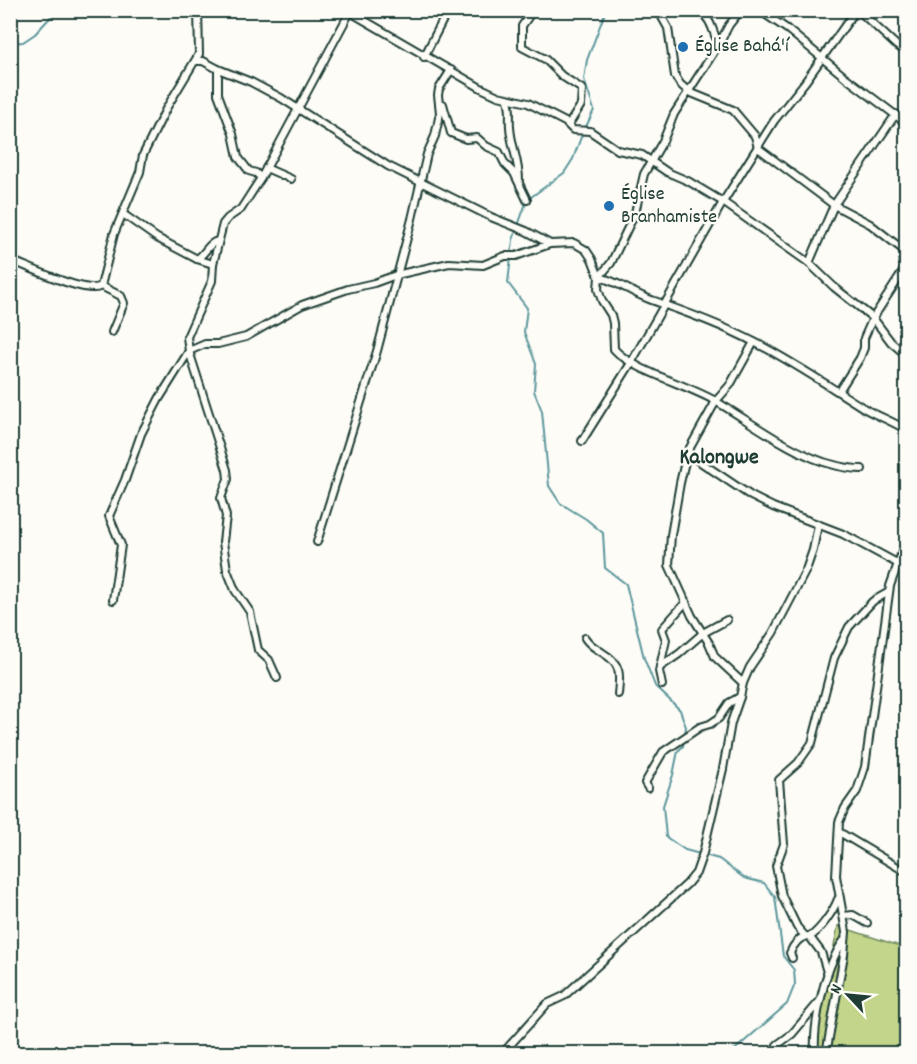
<svg xmlns="http://www.w3.org/2000/svg" width="917" height="1064" font-family="Dekko,sans-serif">
	<style>
		.green { fill: #c2d58a; stroke: #70895f; stroke-width: 1.5 }
		.lines { fill: none; stroke-linecap: round; stroke-linejoin: round }
		.stream { stroke: #5b969b; stroke-width: 2 }
		.minor-casing { stroke: #1f3d34; stroke-width: 10 }
		.minor { stroke: #fdfcf7; stroke-width: 6 }
		.poi-dot { fill: #1f6fb2; stroke: #fdfcf7; stroke-width: 2 }
		.labels { text-anchor: middle; dominant-baseline: central; stroke-width: 4.5; stroke-linejoin: round; paint-order: stroke }
		.poi-label { font-size: 20px; fill: #1f3d34; stroke: #fdfcf7; text-anchor: start }
		.quarter-label { font-size: 22px; font-weight: bold; fill: #1f3d34; stroke: #fdfcf7 }
	</style>
	<rect width="100%" height="100%" fill="#fdfcf7"/>
	<filter id="ink" filterUnits="userSpaceOnUse"><feTurbulence type="fractalNoise" baseFrequency=".0167" numOctaves="2"/><feDisplacementMap in="SourceGraphic" scale="12" xChannelSelector="R" yChannelSelector="G"/><feConvolveMatrix kernelMatrix="1 2 1 2 8 2 1 2 1" color-interpolation-filters="sRGB"/></filter>
	<g filter="url(#ink)">
		<path class="green" d="M838 926 906 948V1053L812 1054Z"/>
		<g class="lines">
			<g class="stream">
				<path d="M606 10 587 60 584 79 594 110 581 137 573 159 564 173 527 200 513 240 508 283 527 308 524 332 536 364 534 391 542 411 549 486 560 503 586 519 603 533 605 568 626 584 644 658 655 686 680 710 686 727 683 746 678 751 673 775 663 806 666 837 685 850 719 859 744 878 764 883 775 897 783 956 794 970 795 984 787 1004 730 1054"/>
				<path d="M10 43 23 42 35 34 57 10"/>
			</g>
			<g class="minor-casing">
				<g id="minor">
					<path d="M533 10 522 26V47L545 59 562 76 582 89 581 105 569 124"/>
					<path d="M658 10 668 28 675 76 680 84 689 92 733 110 755 136 758 148 834 205 870 224 906 252"/>
					<path d="M697 10C713 19 711 30 719 44"/>
					<path d="M759 10 787 29 845 77 906 123"/>
					<path d="M858 10 896 45 906 52"/>
					<path d="M350 12 481 88 498 96 528 103 565 122 573 130 590 131 618 150 642 155 667 172 688 181 723 202 809 263 834 287 873 318 891 342 906 355"/>
					<path d="M424 57 448 10"/>
					<path d="M196 61H203L218 69 251 82 281 98 388 166 491 217 526 231 550 244 574 243 586 250 592 259 599 277 598 289 602 301 611 315 613 323 614 349C633 371 689 385 717 402 749 421 778 443 813 458 827 464 847 469 862 469"/>
					<path d="M218 69V94L233 134 238 157 249 171 256 173 261 178"/>
					<path d="M507 98C512 108 509 116 510 127 511 145 519 161 519 180"/>
					<path d="M443 104 451 133 466 139 477 138 486 146 499 152 505 164 514 173 527 200"/>
					<path d="M266 168 291 179"/>
					<path d="M123 214 157 238 197 259 213 264"/>
					<path d="M197 259C206 253 208 243 218 241"/>
					<path d="M10 260C27 266 88 296 101 286L114 234 140 172 143 155 167 107 199 54 198 10"/>
					<path d="M809 263 834 205 896 114"/>
					<path d="M599 277C617 281 632 293 649 299 685 312 722 325 756 343 793 362 827 385 862 407 876 416 893 421 906 430"/>
					<path d="M599 277 611 263 635 213 644 174 663 141 674 114 719 44 729 25 741 10"/>
					<path d="M101 286 121 296 124 303 112 332"/>
					<path d="M839 391 860 358 864 348V338L873 318 906 267"/>
					<path d="M582 441 631 363 723 202 774 121 805 82 856 10"/>
					<path d="M687 453 751 496 773 507 843 534 906 568"/>
					<path d="M317 542 377 351 412 219 427 154 435 136 440 113 438 95 439 89 451 70"/>
					<path d="M113 600 121 545 109 516 125 480 141 434 159 399 189 351 205 344H218L246 337 302 305 348 289 374 283 396 275 449 263 483 265 505 256H516L550 244"/>
					<path d="M585 638C590 646 596 648 603 653 622 664 620 676 618 694"/>
					<path d="M660 667 679 654 703 633 727 620"/>
					<path d="M277 678 269 660 258 650 250 612 235 590 227 570 223 542 226 516 221 498 228 479 227 470 189 351 187 337 212 281 213 264 223 224 228 218 241 209 261 178 351 10"/>
					<path d="M743 683 715 657 709 643 692 616 669 565 671 535 680 483 687 453 716 401 730 385 754 342"/>
					<path d="M662 685 659 671 666 640 662 629 686 602"/>
					<path d="M648 788 645 783 663 752 700 727 710 724 719 718 729 703 740 697"/>
					<path d="M839 832 906 872"/>
					<path d="M843 916 853 915 867 923"/>
					<path d="M805 936 797 927 782 896 776 866 784 844 779 780 798 763 812 743 834 658 849 627 873 601 889 592"/>
					<path d="M810 937C821 929 833 912 838 899"/>
					<path d="M792 958 790 953C793 945 800 936 809 936L821 952 827 972"/>
					<path d="M502 1054 547 1004 564 996 687 884 696 873 703 853 723 769 731 723 740 697 743 683 750 667 773 633 806 570 813 550 818 525"/>
					<path d="M773 1054 777 1045 792 1034 819 1002"/>
					<path d="M815 1054C813 1022 825 965 845 939"/>
					<path d="M826 1054 844 955 846 932 836 876 839 822 845 808 857 791 865 767 890 586 906 541"/>
				</g>
			</g>
			<use href="#minor" class="minor"/>
		</g>
	</g>
	<g class="poi-dot">
		<circle cx="683" cy="47" r="6"/>
		<circle cx="609" cy="206" r="6"/>
	</g>
	<g class="labels">
		<g class="poi-label">
			<text x="695" y="47">Église Bahá'í</text>
			<text x="621" y="195">Église<tspan x="621" dy="23">Branhamiste</tspan></text>
		</g>
		<g class="quarter-label">
			<text x="719" y="458">Kalongwe</text>
		</g>
	</g>
	<rect width="917" height="1064" fill="none" stroke="#fdfcf7" stroke-width="36"/>
	<rect x="18" y="18" width="881" height="1028" fill="none" stroke="#1f3d34" stroke-width="2" filter="url(#ink)"/>
	<g transform="translate(848 995) rotate(296)" stroke="#fdfcf7" stroke-width="4.5" paint-order="stroke">
	<path d="M0-4.5L10 22L0 15L-10 22Z" fill="#1f3d34"/>
	<text y="-9" font-size="16" font-weight="bold" text-anchor="middle" fill="#1f3d34">N</text>
	</g>
</svg>
